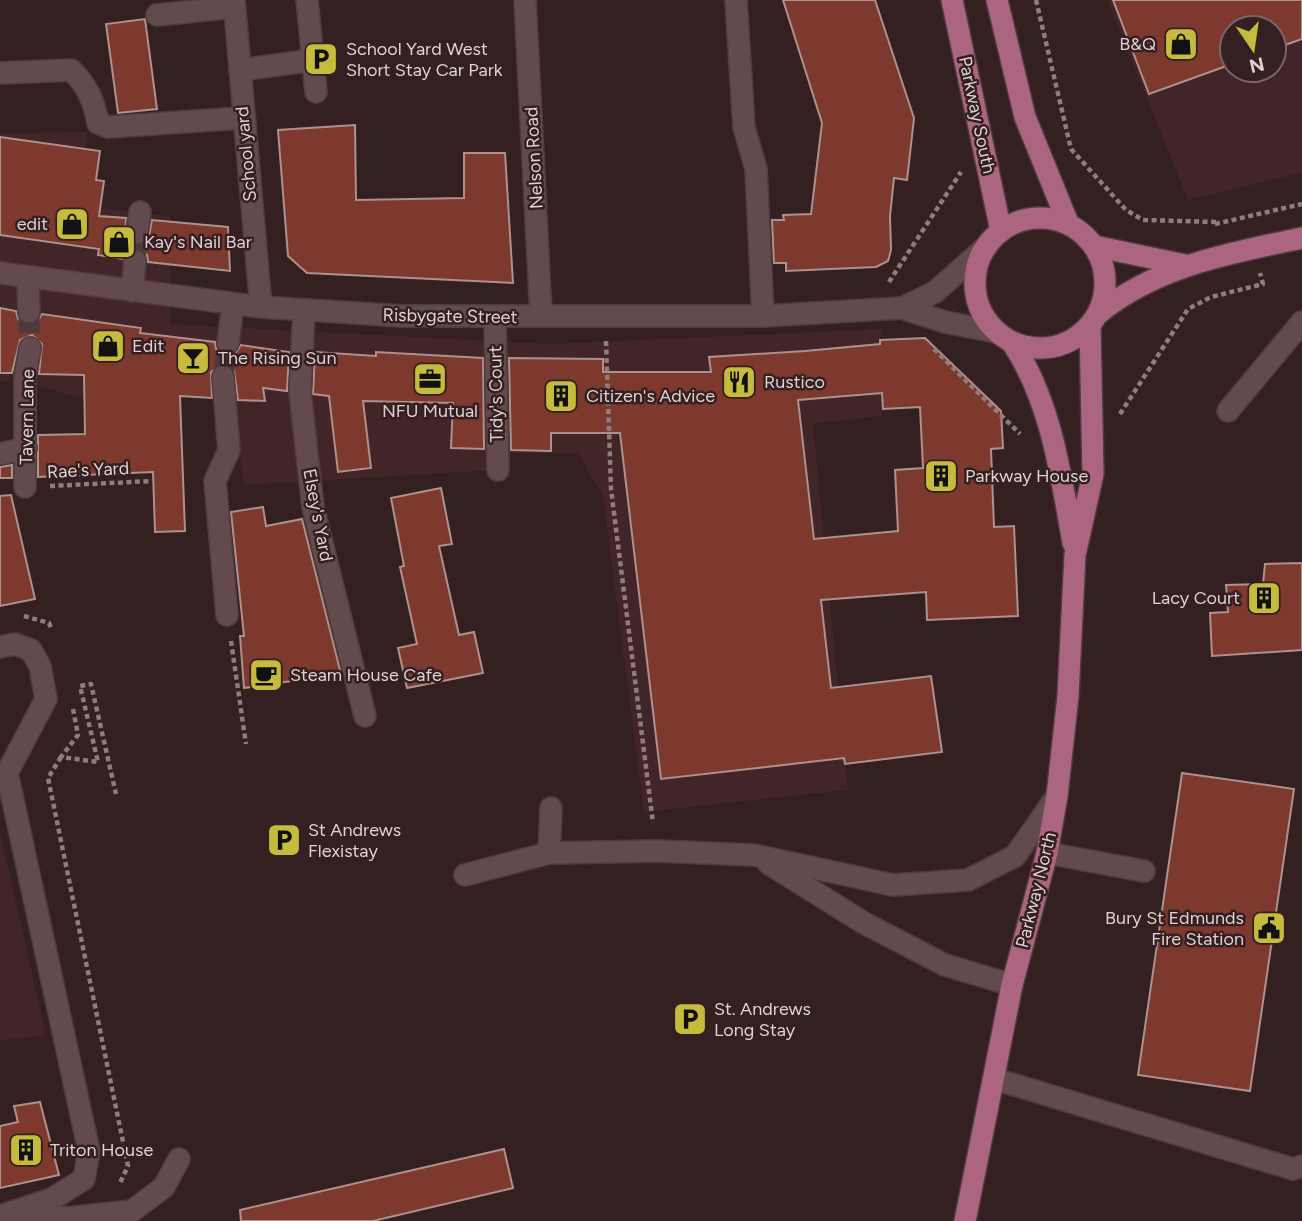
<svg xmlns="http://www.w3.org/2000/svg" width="1302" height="1221" font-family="Figtree,sans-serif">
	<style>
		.built { fill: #412528; fill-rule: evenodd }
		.building { fill: #7e392e; stroke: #ac918c; stroke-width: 2; fill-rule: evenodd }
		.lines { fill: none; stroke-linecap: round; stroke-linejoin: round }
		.minor-tunnel { stroke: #4e3a3c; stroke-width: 21; stroke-dasharray: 21 10; stroke-linecap: butt }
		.minor-casing { stroke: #4e3c3f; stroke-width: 24 }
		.major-casing { stroke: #4e3c3f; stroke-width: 24 }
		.path { stroke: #8e7d7e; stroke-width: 4.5; stroke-dasharray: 5 3.5; stroke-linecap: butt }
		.minor { stroke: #634b4d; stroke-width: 21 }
		.major { stroke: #ac6581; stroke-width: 21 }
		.labels { text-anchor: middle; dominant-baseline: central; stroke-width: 5; stroke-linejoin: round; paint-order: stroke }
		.poi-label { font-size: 18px; fill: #dfd1d2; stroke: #341f21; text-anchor: start }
		.street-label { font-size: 18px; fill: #dfd1d2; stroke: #341f21 }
	</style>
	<rect width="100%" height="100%" fill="#341f21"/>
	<g class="built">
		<path d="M1107 0H1302V173L1188 200ZM1232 28H1274V70H1232Z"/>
		<path d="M87 132 83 206 170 216V324L552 344 881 329 882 416 813 424 848 790 644 812 603 496 578 453H504L497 470 244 485 232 394 84 399 20 381 17 362 8 359 11 382H0V133Z"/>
		<path d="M0 832 46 1035 0 1041Z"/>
	</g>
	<g class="building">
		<path d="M783 0H875L914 118 907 180 894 178 890 216 891 250 888 261 876 267 786 271V263H774L772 220H784L783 215 811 214 822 123Z"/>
		<path d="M1113 0H1302V39L1274 49V28H1232V64L1149 94Z"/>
		<path d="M145 19 157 109 118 113 106 24Z"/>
		<path d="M355 125 356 200 464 198V153H505L513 283 307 273 288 256 278 130Z"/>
		<path d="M0 137 100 151 96 180 104 181 99 216 126 218 125 237 136 246 148 241 152 220 228 227 230 271 148 262 147 255 137 248 129 249 122 259 98 255 99 249 0 235Z"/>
		<path d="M0 308 16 311 18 319 29 325 36 323 42 314 141 328 140 333 215 342 216 349 226 356 234 355 241 345 289 352 287 391 263 388 265 401 238 400 234 370 223 364 211 372 212 398 180 396 185 531 155 532 153 472 38 477V435L85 434 84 375 39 374 42 344 32 335 20 340 12 373H0Z"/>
		<path d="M925 338 1001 411 1003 448 991 449 994 527 1014 526 1018 616 927 620 926 592 821 600 831 688 931 676 942 752 845 764 844 758 661 779 620 433H551V451L511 450 509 358 603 359V372H711L709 357 805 351 880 344V340ZM882 393 883 409 920 407 923 468 895 470 898 531 814 539 798 400Z"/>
		<path d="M315 352 376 356V352L483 358 484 449 451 448 453 403 363 401 371 468 338 472 329 396 313 394Z"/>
		<path d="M12 465V478H0V467Z"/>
		<path d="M441 488 452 544 439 546 459 635 474 632 483 673 407 688 398 648 417 644 400 567 404 566 391 498Z"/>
		<path d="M11 495 35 599 0 606V496Z"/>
		<path d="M263 507 266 526 302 519 341 674 244 688 240 636H244L231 512Z"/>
		<path d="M1302 563V650L1212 656 1210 613 1228 612 1226 585 1263 584 1265 564Z"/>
		<path d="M1182 773 1294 789 1250 1091 1138 1075Z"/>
		<path d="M40 1102 59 1175 0 1188V1126L18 1122 14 1106Z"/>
		<path d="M504 1149 513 1188 373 1221H241L240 1210Z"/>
	</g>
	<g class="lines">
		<g class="minor-tunnel">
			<path d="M135 261 137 233"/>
			<path d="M29 312 30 348"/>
			<path d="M223 377 228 343"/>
		</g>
		<g class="minor-casing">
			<g id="minor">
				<path d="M234 0 261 307"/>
				<path d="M307 0 316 92"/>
				<path d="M525 0 541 316"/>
				<path d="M736 0 744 127 756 169 763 316"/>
				<path d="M157 15 234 7"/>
				<path d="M240 70 313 60"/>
				<path d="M0 73 71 70C87 85 94 101 98 123L108 127 242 118"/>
				<path d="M137 233 140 212"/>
				<path d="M0 273 261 307 402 316H763L902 308 935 292 987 246"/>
				<path d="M28 278 29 312"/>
				<path d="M132 291 135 261"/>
				<path d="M902 308 945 322 996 332"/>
				<path d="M304 310 300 392 313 507 365 716"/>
				<path d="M495 318 498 470"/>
				<path d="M228 343 233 304"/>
				<path d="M223 377 229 450 215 481 227 615"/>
				<path d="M1228 411 1302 322"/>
				<path d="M0 454 26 448"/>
				<path d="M25 487V377L30 348"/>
				<path d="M0 647 15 644 31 650 40 666 46 699 7 773 89 1151 84 1179 52 1199 0 1216"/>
				<path d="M549 853 551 808"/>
				<path d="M1047 853 1144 871"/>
				<path d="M768 863 864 923 945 965 1012 985"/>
				<path d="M465 875 549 853 657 851 754 855 893 885 968 880 1015 856 1057 796"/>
				<path d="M995 1079 1293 1169 1302 1166"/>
				<path d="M21 1215 67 1218 132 1211 164 1187 179 1159"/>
			</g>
		</g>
		<g class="major-casing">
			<g id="major">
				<path d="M952 0 1001 231"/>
				<path d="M997 0 1025 117 1068 223"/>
				<circle cx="1040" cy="283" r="65"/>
				<path d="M1094 246 1185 265"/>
				<path d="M1099 313C1157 266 1230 253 1302 238"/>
				<path d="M1013 344C1051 402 1061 475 1073 543"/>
				<path d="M965 1221 1012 985 1047 853 1057 796 1068 696 1075 555 1093 474 1090 326"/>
			</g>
		</g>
		<g class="path">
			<path d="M1036 0 1071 149 1126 210 1143 220 1216 222"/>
			<path d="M1215 224 1302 204"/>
			<path d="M889 282 961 172"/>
			<path d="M606 341 611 489 653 823"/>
			<path d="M934 349 1020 434"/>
			<path d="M1120 414 1188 309 1211 297 1263 284 1260 273"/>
			<path d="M50 486 152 481"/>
			<path d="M24 616 49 623 52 630"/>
			<path d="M231 641 246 744"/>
			<path d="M73 709 78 735 61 757 98 762 80 686 91 684 116 794"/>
			<path d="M61 757 48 778 128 1166 120 1183"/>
		</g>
		<use href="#minor" class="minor"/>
		<use href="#major" class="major"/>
	</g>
	<defs>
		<g id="shop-square" transform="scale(1.75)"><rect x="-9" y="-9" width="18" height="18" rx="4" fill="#c5bc3d" stroke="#341f21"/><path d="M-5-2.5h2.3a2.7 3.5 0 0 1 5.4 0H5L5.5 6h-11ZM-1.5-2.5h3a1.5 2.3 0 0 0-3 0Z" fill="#111"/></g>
		<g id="parking-square" transform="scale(1.75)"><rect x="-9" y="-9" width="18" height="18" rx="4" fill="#c5bc3d" stroke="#341f21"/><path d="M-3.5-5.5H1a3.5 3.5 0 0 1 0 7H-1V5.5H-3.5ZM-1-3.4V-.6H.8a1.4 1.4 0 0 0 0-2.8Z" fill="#111"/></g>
		<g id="bar-square" transform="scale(1.75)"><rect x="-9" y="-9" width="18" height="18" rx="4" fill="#c5bc3d" stroke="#341f21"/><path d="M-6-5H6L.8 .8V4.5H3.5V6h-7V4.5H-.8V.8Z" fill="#111"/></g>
		<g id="office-square" transform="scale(1.75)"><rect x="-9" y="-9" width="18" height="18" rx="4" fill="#c5bc3d" stroke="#341f21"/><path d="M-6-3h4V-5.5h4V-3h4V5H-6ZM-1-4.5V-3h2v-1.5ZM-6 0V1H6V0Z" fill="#111"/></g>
		<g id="restaurant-square" transform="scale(1.75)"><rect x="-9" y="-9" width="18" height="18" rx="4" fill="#c5bc3d" stroke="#341f21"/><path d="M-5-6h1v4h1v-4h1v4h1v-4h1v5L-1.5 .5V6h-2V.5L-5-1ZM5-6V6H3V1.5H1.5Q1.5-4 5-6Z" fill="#111"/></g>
		<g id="building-square" transform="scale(1.75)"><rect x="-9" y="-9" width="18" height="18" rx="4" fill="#c5bc3d" stroke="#341f21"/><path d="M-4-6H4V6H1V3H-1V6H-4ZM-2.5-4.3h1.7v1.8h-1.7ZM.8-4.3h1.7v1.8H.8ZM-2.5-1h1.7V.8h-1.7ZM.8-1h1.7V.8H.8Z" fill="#111"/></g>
		<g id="cafe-square" transform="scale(1.75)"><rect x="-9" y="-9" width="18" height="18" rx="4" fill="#c5bc3d" stroke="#341f21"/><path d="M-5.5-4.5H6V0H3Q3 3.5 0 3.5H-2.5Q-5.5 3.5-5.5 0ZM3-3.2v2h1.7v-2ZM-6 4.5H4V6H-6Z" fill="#111"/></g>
		<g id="civic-square" transform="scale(1.75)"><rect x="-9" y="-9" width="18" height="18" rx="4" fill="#c5bc3d" stroke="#341f21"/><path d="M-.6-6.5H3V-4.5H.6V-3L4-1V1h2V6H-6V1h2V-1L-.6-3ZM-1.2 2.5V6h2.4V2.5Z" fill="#111"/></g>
	</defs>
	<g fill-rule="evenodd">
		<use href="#shop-square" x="1181" y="44"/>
		<use href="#parking-square" x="321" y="59"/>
		<use href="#shop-square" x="72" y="224"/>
		<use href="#shop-square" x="119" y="242"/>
		<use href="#shop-square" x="108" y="346"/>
		<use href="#bar-square" x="193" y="358"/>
		<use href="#office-square" x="430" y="379"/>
		<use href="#restaurant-square" x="739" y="382"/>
		<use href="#building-square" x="561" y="396"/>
		<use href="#building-square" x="941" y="476"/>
		<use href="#building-square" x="1264" y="598"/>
		<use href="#cafe-square" x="266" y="675"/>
		<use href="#parking-square" x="284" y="840"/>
		<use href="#civic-square" x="1269" y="928"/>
		<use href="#parking-square" x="690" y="1019"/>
		<use href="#building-square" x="26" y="1150"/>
	</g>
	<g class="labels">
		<g class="poi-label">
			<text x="1156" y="44" text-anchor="end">B&amp;Q</text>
			<text x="346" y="49">School Yard West<tspan x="346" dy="21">Short Stay Car Park</tspan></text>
			<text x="48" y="224" text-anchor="end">edit</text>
			<text x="144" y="242">Kay's Nail Bar</text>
			<text x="132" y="346">Edit</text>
			<text x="218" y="358">The Rising Sun</text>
			<text x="764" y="382">Rustico</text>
			<text x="586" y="396">Citizen's Advice</text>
			<text x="430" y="411" text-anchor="middle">NFU Mutual</text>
			<text x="965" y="476">Parkway House</text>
			<text x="1240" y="598" text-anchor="end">Lacy Court</text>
			<text x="290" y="675">Steam House Cafe</text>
			<text x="308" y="830">St Andrews<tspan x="308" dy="21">Flexistay</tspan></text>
			<text x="1244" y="918" text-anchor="end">Bury St Edmunds<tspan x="1244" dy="21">Fire Station</tspan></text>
			<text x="714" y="1009">St. Andrews<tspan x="714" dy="21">Long Stay</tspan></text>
			<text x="50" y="1150">Triton House</text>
		</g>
		<g class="street-label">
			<text transform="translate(977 115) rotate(78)">Parkway South</text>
			<text transform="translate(246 154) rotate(-95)">School yard</text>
			<text transform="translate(534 158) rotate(-93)">Nelson Road</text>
			<text transform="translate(450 316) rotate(1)">Risbygate Street</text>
			<text transform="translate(496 394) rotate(-91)">Tidy's Court</text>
			<text transform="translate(27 417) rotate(-89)">Tavern Lane</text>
			<text transform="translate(88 470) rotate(-3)">Rae's Yard</text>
			<text transform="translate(318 515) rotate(79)">Elsey's Yard</text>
			<text transform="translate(1036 890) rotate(-76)">Parkway North</text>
		</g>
	</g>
	<g transform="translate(1253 49) rotate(167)"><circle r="33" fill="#341f21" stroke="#786668" stroke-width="2"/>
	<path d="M0-5L12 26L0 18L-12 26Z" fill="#c5bc3d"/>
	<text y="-10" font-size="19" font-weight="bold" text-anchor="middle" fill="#dfd1d2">N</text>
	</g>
</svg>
